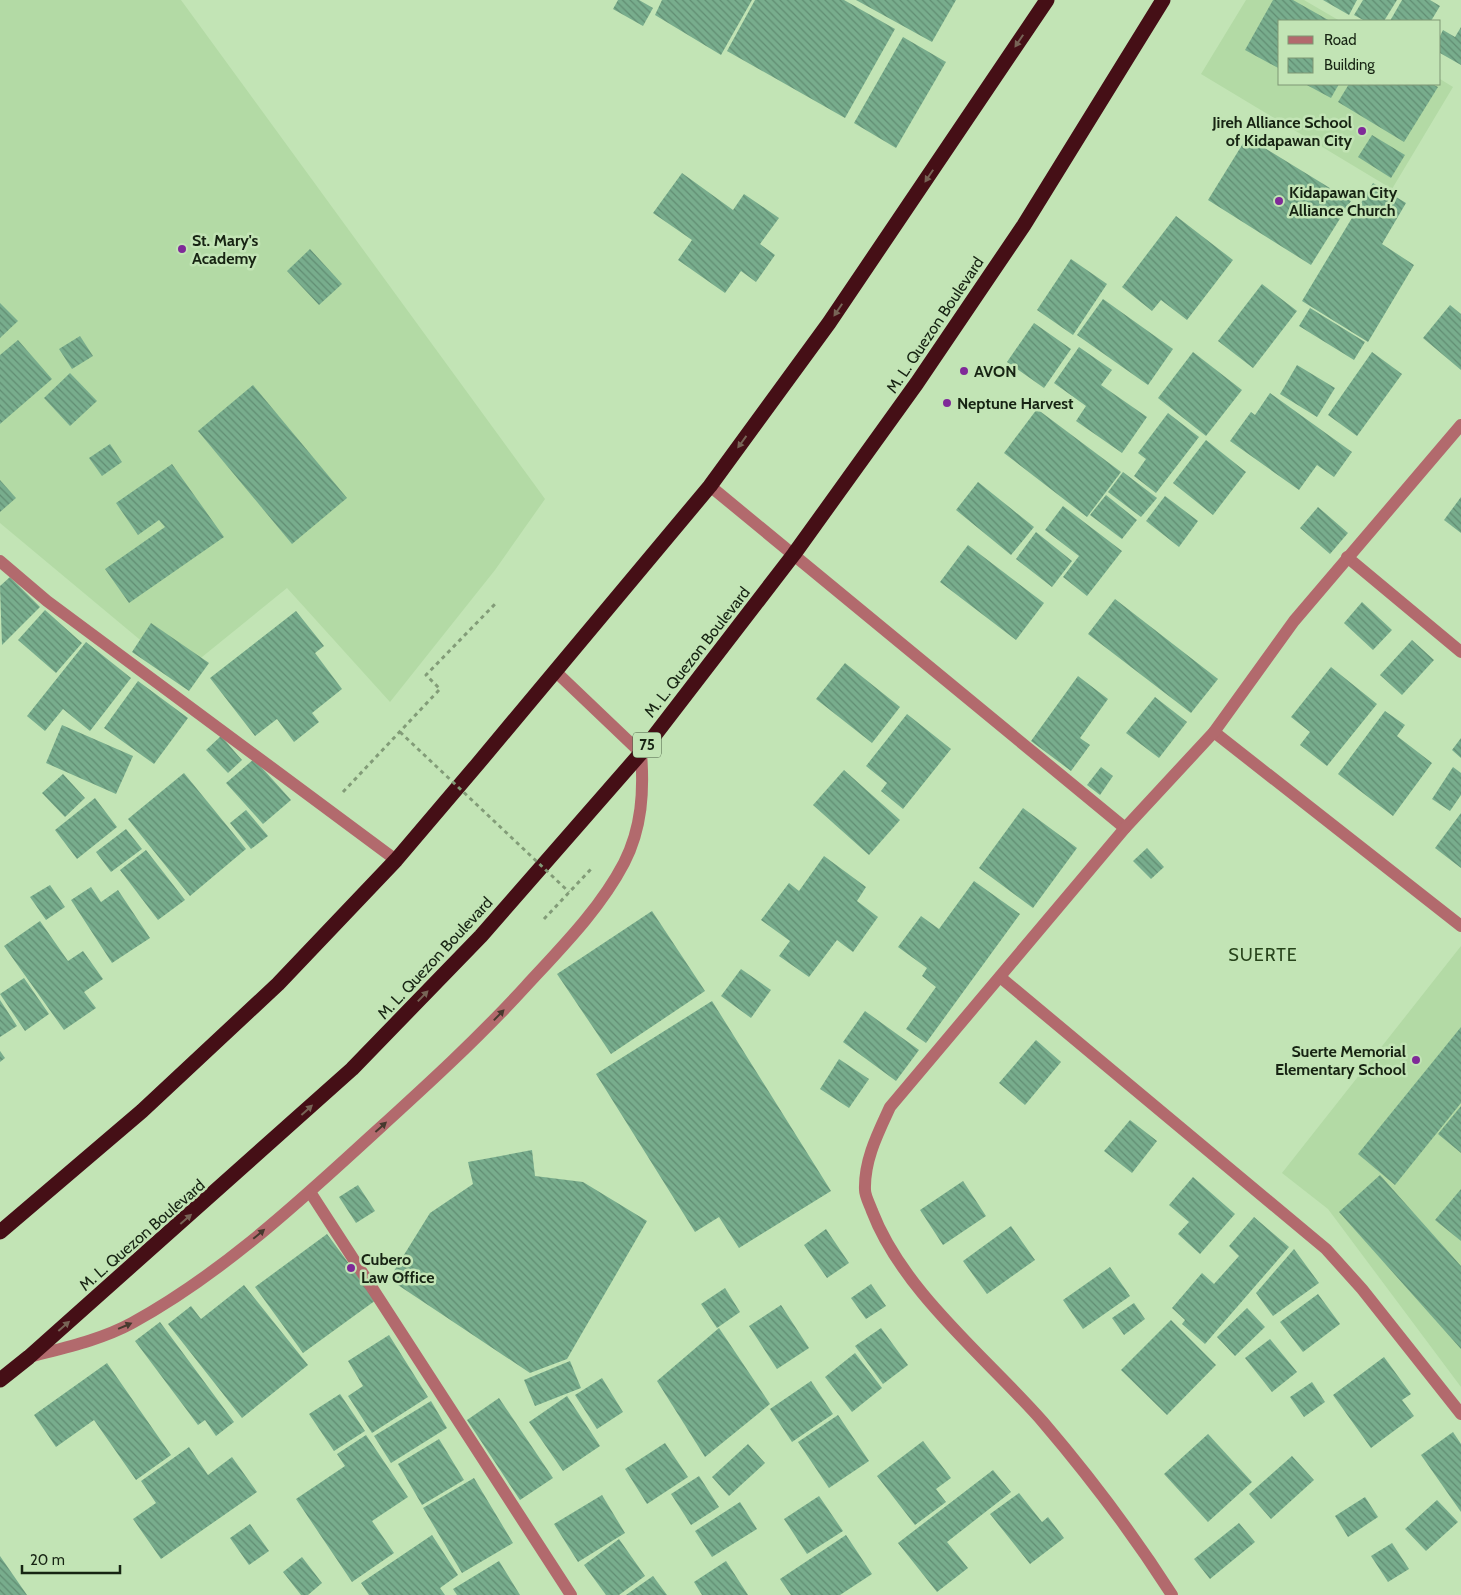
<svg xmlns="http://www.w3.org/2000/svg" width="1461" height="1595" font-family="Cabin,sans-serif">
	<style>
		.built { fill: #b3daa5 }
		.building { fill: url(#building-back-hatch) }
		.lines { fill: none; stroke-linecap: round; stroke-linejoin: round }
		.path { stroke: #829c78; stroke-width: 3; stroke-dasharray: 4 4; stroke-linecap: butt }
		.minor { stroke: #b26a6d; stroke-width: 12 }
		.highway { stroke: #450f16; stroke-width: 15 }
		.path-bridge { stroke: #829c78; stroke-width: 3; stroke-dasharray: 4 4; stroke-linecap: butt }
		.oneway { fill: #776456 }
		.oneway2 { fill: #46392e }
		.poi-dot { fill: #7f2998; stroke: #c2e4b5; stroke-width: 2 }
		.labels { text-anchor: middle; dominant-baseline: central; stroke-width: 5; stroke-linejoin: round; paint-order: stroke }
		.shield { fill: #c2e4b5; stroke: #4a5e44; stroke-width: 1 }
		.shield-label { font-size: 15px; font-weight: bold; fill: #172413 }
		.poi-label { font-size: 16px; font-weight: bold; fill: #172413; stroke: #c2e4b5; text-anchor: start }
		.street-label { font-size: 16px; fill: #172413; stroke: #c2e4b5 }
		.neighbourhood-label { font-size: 18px; letter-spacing: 1px; fill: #27431b; stroke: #c2e4b5 }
	</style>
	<defs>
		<pattern id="building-back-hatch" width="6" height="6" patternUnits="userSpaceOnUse" patternTransform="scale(1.25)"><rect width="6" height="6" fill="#78ad8d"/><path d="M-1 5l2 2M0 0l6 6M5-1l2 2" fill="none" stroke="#618d72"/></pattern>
	</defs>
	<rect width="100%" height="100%" fill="#c2e4b5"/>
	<g class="built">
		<path d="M0 0H181L545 499 495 570 390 702 287 588 181 674 0 523Z"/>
		<path d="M1246 0H1304L1340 21H1280V84H1440V79L1453 87 1392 189 1201 74Z"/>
		<path d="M1461 946V1387L1328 1209 1282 1173Z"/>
	</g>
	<g class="building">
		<path d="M618 0H639L653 8 643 26 613 9Z"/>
		<path d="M662 0H752L721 55 655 15Z"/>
		<path d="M755 0H844L895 29 845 118 727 51Z"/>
		<path d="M856 0H956L932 42Z"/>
		<path d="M1273 0H1293L1330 21H1280V69L1245 50Z"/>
		<path d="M1323 0H1357L1349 15Z"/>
		<path d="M1363 0H1397L1384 21H1365L1354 15Z"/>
		<path d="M1402 0H1430L1440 6 1431 21H1390Z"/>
		<path d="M1461 27V65L1440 53V36L1443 30 1455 37Z"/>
		<path d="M903 37 946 62 896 148 854 123Z"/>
		<path d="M1305 84H1339L1331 98Z"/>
		<path d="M1349 84H1432L1438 87 1404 142 1338 102Z"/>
		<path d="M1372 135 1405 155 1391 178 1358 157Z"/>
		<path d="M1247 137 1351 201 1311 265 1208 200Z"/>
		<path d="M682 173 733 210 744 194 779 218 760 244 775 255 756 282 741 271 725 293 678 260 692 240 653 213Z"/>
		<path d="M1373 183 1406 203 1382 244 1414 265 1368 342 1302 301Z"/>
		<path d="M1176 216 1233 260 1187 320 1161 300 1152 311 1122 287Z"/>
		<path d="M310 249 342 284 319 305 287 271Z"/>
		<path d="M1071 259 1107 284 1073 335 1037 310Z"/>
		<path d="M1262 284 1297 311 1253 368 1218 341Z"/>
		<path d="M1103 299 1173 349 1148 385 1077 335Z"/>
		<path d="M0 303 18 321 0 338Z"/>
		<path d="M1450 305 1461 314V370L1423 338Z"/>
		<path d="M1310 308 1365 342 1354 360 1299 326Z"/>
		<path d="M1034 323 1071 349 1044 388 1007 362Z"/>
		<path d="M80 336 93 356 72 369 59 349Z"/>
		<path d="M18 340 52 379 0 424V355Z"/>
		<path d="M1079 347 1112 370 1101 385 1147 417 1122 453 1076 421 1086 406 1054 383Z"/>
		<path d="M1193 352 1242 390 1206 436 1158 398Z"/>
		<path d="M1372 352 1402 374 1357 436 1328 415Z"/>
		<path d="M1297 365 1335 388 1317 417 1280 394Z"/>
		<path d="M70 373 97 401 70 426 44 398Z"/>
		<path d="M253 385 347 498 292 544 198 431Z"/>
		<path d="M1270 393 1352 452 1334 477 1317 465 1299 490 1230 441 1251 412 1255 415Z"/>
		<path d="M1037 409 1121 472 1087 517 1004 453Z"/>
		<path d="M1168 413 1199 437 1156 493 1134 476 1146 459 1138 453Z"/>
		<path d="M1206 440 1246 472 1213 515 1173 483Z"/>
		<path d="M110 444 122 462 102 476 89 458Z"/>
		<path d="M172 464 224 537 129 603 105 569 165 527 159 520 138 535 116 503Z"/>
		<path d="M1123 472 1157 498 1141 517 1108 492Z"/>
		<path d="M0 480 16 498 0 512Z"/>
		<path d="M978 482 1034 527 1011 555 956 510Z"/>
		<path d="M1106 495 1137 520 1122 539 1090 515Z"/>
		<path d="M1165 496 1198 521 1179 547 1146 521Z"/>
		<path d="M1461 497V533L1444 520Z"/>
		<path d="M1063 506 1122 551 1087 596 1063 577 1079 556 1045 530Z"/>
		<path d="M1318 507 1348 533 1330 554 1300 528Z"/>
		<path d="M1036 532 1072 561 1052 587 1016 559Z"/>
		<path d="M968 545 1044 603 1016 640 940 582Z"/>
		<path d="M10 577 40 607 2 645 0 586Z"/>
		<path d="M1115 599 1218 679 1191 713 1088 634Z"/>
		<path d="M1362 602 1392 630 1373 650 1344 623Z"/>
		<path d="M45 610 82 643 56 673 18 640Z"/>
		<path d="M296 611 324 646 315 653 342 689 312 713 319 722 294 742 277 719 255 736 210 678Z"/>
		<path d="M151 623 209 663 189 691 132 652Z"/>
		<path d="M1412 640 1434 660 1402 695 1380 675Z"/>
		<path d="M86 642 131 678 90 731 63 709 45 731 27 716Z"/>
		<path d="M845 663 900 707 872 743 816 699Z"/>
		<path d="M1331 667 1377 704 1327 766 1300 745 1310 732 1291 717Z"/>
		<path d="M1078 676 1108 699 1080 738 1090 745 1071 771 1031 741Z"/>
		<path d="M138 681 188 718 154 764 104 728Z"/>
		<path d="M1155 697 1187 722 1159 758 1126 733Z"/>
		<path d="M1385 711 1405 725 1397 736 1432 763 1393 816 1338 774Z"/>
		<path d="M907 714 951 749 903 809 881 791 887 783 866 766Z"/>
		<path d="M62 725 133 756 116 794 46 763Z"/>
		<path d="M221 736 242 760 228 773 206 750Z"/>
		<path d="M1461 738V758L1452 750Z"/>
		<path d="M254 759 291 800 263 824 226 783Z"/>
		<path d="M1101 767 1113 776 1100 795 1087 785Z"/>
		<path d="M1453 767 1461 773V795L1450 811 1432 799Z"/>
		<path d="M844 770 900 820 869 855 813 805Z"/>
		<path d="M184 773 246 849 190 896 128 819Z"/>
		<path d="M63 774 85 798 65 817 42 793Z"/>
		<path d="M95 798 117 827 77 859 55 830Z"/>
		<path d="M1023 808 1077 848 1033 908 979 868Z"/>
		<path d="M246 810 268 836 251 849 230 823Z"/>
		<path d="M1461 813V868L1435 848Z"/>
		<path d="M126 829 142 849 111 872 96 852Z"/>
		<path d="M1147 848 1164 867 1151 879 1133 861Z"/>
		<path d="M146 850 185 900 158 920 120 870Z"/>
		<path d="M824 856 866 887 857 901 878 917 853 952 837 940 809 977 779 956 790 941 761 920 789 883 799 891Z"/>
		<path d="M974 881 1020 914 926 1043 906 1029 936 987 922 976 927 968 898 947 921 916 939 929Z"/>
		<path d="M50 885 65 907 46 920 30 897Z"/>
		<path d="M91 887 101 902 118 890 150 938 112 963 71 900Z"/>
		<path d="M652 911 705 991 611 1054 557 974Z"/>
		<path d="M40 921 68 961 83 951 103 979 84 992 96 1008 64 1030 4 946Z"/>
		<path d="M741 969 771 990 751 1018 721 996Z"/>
		<path d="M24 978 49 1014 25 1031 0 994Z"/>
		<path d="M0 1000 17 1026 0 1037Z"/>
		<path d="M712 1001 831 1191 739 1248 719 1217 695 1232 596 1074Z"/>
		<path d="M865 1011 919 1050 896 1081 843 1042Z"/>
		<path d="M1461 1027V1103L1395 1185 1358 1154Z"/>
		<path d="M1036 1040 1061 1062 1025 1105 999 1083Z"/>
		<path d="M0 1051 5 1058 0 1062Z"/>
		<path d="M839 1059 869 1079 849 1108 820 1089Z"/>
		<path d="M1461 1106V1153L1438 1134Z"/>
		<path d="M1130 1120 1157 1141 1132 1173 1104 1151Z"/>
		<path d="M532 1150 535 1176 583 1182 647 1221 567 1359 530 1373 389 1279 430 1213 473 1184 468 1162Z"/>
		<path d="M1380 1175 1461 1266V1349L1339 1212Z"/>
		<path d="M1193 1177 1235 1214 1200 1254 1178 1234 1189 1222 1169 1205Z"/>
		<path d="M963 1181 986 1216 943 1245 920 1210Z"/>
		<path d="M358 1185 375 1211 356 1223 339 1197Z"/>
		<path d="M1461 1189V1241L1435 1220Z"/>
		<path d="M1254 1217 1289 1247 1205 1344 1182 1324 1185 1320 1172 1308 1202 1273 1214 1284 1239 1256 1229 1246Z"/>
		<path d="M1011 1226 1035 1260 987 1294 963 1261Z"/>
		<path d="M826 1229 849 1263 827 1278 804 1245Z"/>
		<path d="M327 1234 376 1300 303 1353 255 1287Z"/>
		<path d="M1294 1249 1319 1283 1273 1316 1256 1293Z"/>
		<path d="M1110 1267 1130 1296 1083 1329 1063 1300Z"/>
		<path d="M871 1284 886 1306 866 1319 851 1298Z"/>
		<path d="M244 1285 308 1365 242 1418 168 1324 191 1306 201 1319Z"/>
		<path d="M725 1288 740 1312 717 1328 701 1304Z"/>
		<path d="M1318 1294 1340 1324 1303 1352 1280 1322Z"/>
		<path d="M1134 1303 1145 1319 1124 1335 1112 1318Z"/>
		<path d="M781 1305 809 1348 777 1369 749 1326Z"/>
		<path d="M1247 1308 1265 1327 1235 1356 1217 1337Z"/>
		<path d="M1171 1320 1216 1365 1167 1415 1121 1370Z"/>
		<path d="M160 1322 234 1422 216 1436 205 1420 198 1425 135 1341Z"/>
		<path d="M719 1328 770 1404 705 1457 657 1381Z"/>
		<path d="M881 1328 908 1365 883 1384 855 1346Z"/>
		<path d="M389 1335 428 1397 372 1433 348 1396 363 1386 348 1361Z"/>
		<path d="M1270 1339 1297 1372 1272 1392 1245 1358Z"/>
		<path d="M855 1353 882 1388 852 1412 825 1377Z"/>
		<path d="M1384 1357 1411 1394 1402 1400 1414 1416 1371 1448 1333 1395Z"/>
		<path d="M570 1361 581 1388 535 1406 524 1380Z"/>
		<path d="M107 1363 171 1455 136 1480 94 1420 56 1447 34 1415Z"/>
		<path d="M602 1378 623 1412 597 1429 575 1395Z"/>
		<path d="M811 1381 833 1414 792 1442 770 1409Z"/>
		<path d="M1312 1382 1325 1402 1304 1417 1290 1397Z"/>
		<path d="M340 1394 365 1431 334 1451 309 1414Z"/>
		<path d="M567 1396 600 1446 563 1471 529 1422Z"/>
		<path d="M499 1398 553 1478 520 1500 467 1420Z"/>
		<path d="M431 1401 447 1428 391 1463 374 1436Z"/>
		<path d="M838 1415 869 1461 829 1488 798 1442Z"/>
		<path d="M1453 1432 1461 1444V1512L1421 1455Z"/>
		<path d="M1208 1434 1252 1482 1208 1522 1164 1474Z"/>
		<path d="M366 1435 408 1497 372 1521 394 1553 352 1582 296 1499 345 1466 337 1454Z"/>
		<path d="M439 1439 464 1480 422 1505 398 1464Z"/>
		<path d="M923 1441 951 1478 936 1489 946 1502 915 1525 877 1476Z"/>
		<path d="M665 1443 688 1477 647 1504 625 1469Z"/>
		<path d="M748 1444 765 1463 729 1496 712 1477Z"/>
		<path d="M189 1447 208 1475 232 1457 257 1492 161 1559 133 1519 156 1503 141 1481Z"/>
		<path d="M1292 1456 1314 1480 1271 1519 1249 1494Z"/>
		<path d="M993 1470 1011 1492 947 1542 968 1568 937 1592 898 1543Z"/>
		<path d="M699 1476 719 1507 691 1525 671 1494Z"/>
		<path d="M474 1478 513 1543 462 1573 423 1508Z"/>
		<path d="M1019 1493 1042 1522 1048 1517 1064 1538 1030 1564 990 1514Z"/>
		<path d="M602 1495 625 1533 578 1562 554 1524Z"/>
		<path d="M819 1496 843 1531 807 1554 784 1519Z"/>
		<path d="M1365 1497 1378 1517 1348 1537 1335 1516Z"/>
		<path d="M1437 1500 1458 1522 1426 1551 1405 1529Z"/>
		<path d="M740 1502 757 1529 712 1557 695 1531Z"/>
		<path d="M1239 1523 1255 1542 1210 1579 1194 1559Z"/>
		<path d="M250 1524 269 1551 249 1565 230 1538Z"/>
		<path d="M432 1535 458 1575 440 1588 445 1595H369L361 1583Z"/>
		<path d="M846 1535 872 1574 840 1595H791L780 1579Z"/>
		<path d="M619 1539 645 1576 619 1595H606L584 1565Z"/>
		<path d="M1392 1543 1409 1569 1388 1582 1371 1556Z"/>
		<path d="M0 1556 27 1595H0Z"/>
		<path d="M302 1557 322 1583 308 1595H301L283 1572Z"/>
		<path d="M499 1561 520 1595H457L453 1589Z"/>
		<path d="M726 1561 748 1595H702L694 1582Z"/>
		<path d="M653 1576 667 1595H626Z"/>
	</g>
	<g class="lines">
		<g class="path">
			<path d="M343 792 440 689 426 675 496 603"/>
			<path d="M544 919 592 868"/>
		</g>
		<g class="minor">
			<path d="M710 486 1125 828"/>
			<path d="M1347 557 1461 652"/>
			<path d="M0 561 47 601 396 860"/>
			<path d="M1214 732 1461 926"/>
			<path d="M1000 977 1326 1249 1362 1289 1461 1414"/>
			<path d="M310 1192 571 1595"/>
			<path d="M29 1357C63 1348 101 1340 132 1323 216 1277 289 1211 360 1146 417 1094 474 1043 526 986 561 948 600 909 624 863 642 828 644 791 641 753L555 671"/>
			<path d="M1172 1595C1133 1534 1090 1477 1043 1422 987 1358 903 1292 872 1211 870 1205 865 1196 865 1190 864 1160 878 1133 890 1107L1125 828 1214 732 1294 621 1461 425"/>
		</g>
		<g class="highway">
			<path d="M0 1232 142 1111 278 984 396 860 476 766 710 486 829 323 1047 0"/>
			<path d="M0 1380 29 1357 352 1069 481 936 641 753 794 554 917 383 1024 225 1163 0"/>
		</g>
		<path class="path-bridge" d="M400 732 569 892"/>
	</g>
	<defs><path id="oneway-solid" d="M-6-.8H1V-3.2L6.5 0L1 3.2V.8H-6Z" transform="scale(1.25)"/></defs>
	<g class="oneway">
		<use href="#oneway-solid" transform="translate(1019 41) rotate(124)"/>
		<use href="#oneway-solid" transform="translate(929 176) rotate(124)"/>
		<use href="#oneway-solid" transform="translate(838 310) rotate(124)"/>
		<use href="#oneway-solid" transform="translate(742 442) rotate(126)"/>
		<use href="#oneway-solid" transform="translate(423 996) rotate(-46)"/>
		<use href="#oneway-solid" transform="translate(307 1110) rotate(-42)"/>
		<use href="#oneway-solid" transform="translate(186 1219) rotate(-41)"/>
		<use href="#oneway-solid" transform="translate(64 1326) rotate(-41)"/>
	</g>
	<g class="oneway2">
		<use href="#oneway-solid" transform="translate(499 1015) rotate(-46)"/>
		<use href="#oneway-solid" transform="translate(381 1127) rotate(-42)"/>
		<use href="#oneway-solid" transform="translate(259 1234) rotate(-40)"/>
		<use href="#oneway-solid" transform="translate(125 1326) rotate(-23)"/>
	</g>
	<g class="poi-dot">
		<circle cx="1362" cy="131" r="5"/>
		<circle cx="1279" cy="201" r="5"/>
		<circle cx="182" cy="249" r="5"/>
		<circle cx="964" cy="371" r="5"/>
		<circle cx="947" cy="403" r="5"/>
		<circle cx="1416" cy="1060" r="5"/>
		<circle cx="351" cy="1268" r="5"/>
	</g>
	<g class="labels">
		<rect class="shield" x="633" y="732.5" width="28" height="25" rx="4"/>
		<g class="shield-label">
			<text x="647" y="745">75</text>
		</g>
		<g class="poi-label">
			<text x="1352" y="122" text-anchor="end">Jireh Alliance School<tspan x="1352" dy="18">of Kidapawan City</tspan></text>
			<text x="1289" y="192">Kidapawan City<tspan x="1289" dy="18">Alliance Church</tspan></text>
			<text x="192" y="240">St. Mary's<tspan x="192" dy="18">Academy</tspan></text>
			<text x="974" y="371">AVON</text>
			<text x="957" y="403">Neptune Harvest</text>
			<text x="1406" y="1051" text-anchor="end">Suerte Memorial<tspan x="1406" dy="18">Elementary School</tspan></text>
			<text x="361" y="1259">Cubero<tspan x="361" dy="18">Law Office</tspan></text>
		</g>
		<g class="street-label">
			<text transform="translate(935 325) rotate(-56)">M. L. Quezon Boulevard</text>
			<text transform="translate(697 652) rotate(-52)">M. L. Quezon Boulevard</text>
			<text transform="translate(435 958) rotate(-47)">M. L. Quezon Boulevard</text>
			<text transform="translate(142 1235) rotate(-41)">M. L. Quezon Boulevard</text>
		</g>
		<g class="neighbourhood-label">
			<text x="1263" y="955">SUERTE</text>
		</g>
	</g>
	<rect x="1278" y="20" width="162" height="65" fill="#c2e4b5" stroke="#7e9774"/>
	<rect x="1288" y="36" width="25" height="8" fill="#b26a6d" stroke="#7e9774"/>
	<text x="1324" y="45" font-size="15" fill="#172413">Road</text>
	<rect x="1288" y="58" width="25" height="15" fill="url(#building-back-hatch)" stroke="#7e9774"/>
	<text x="1324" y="70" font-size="15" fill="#172413">Building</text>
	<path d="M22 1565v8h98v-8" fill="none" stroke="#172413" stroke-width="2.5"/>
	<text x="30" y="1565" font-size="15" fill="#172413" stroke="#c2e4b5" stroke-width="4" paint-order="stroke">20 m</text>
</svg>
